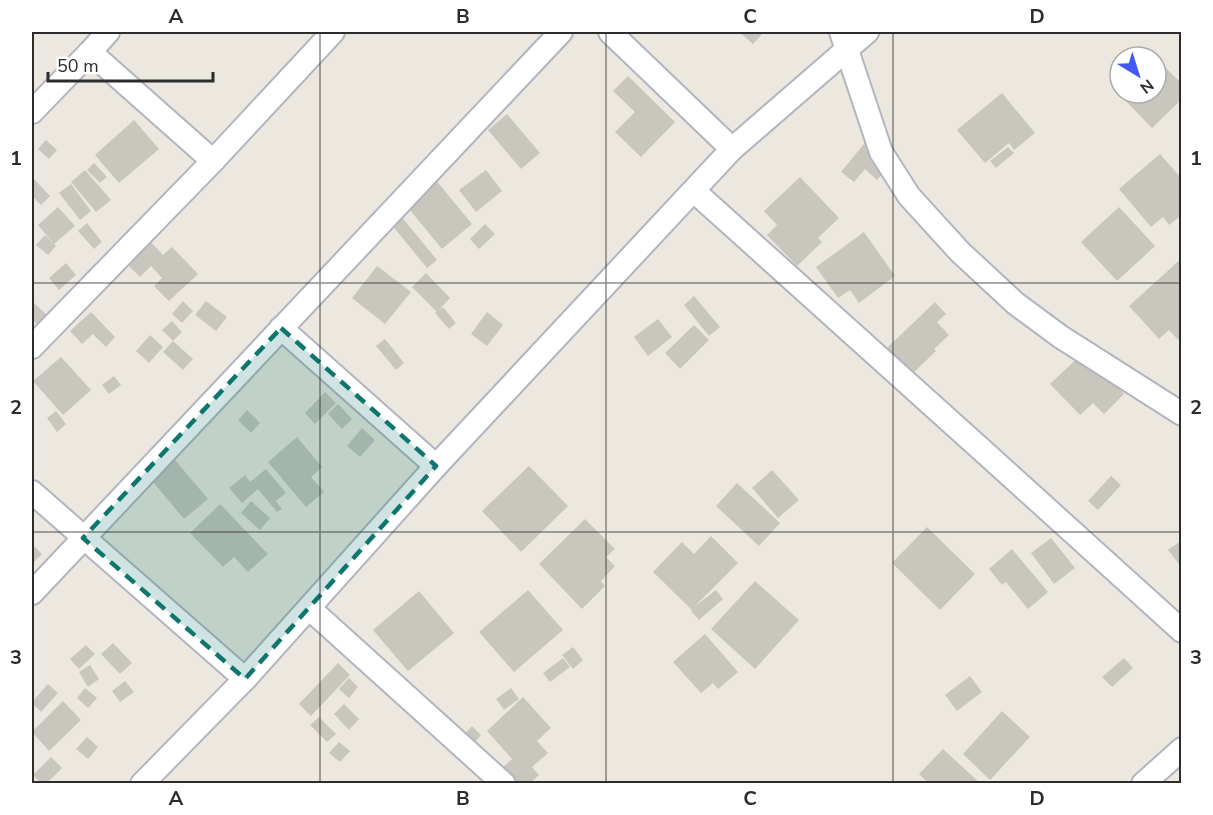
<svg xmlns="http://www.w3.org/2000/svg" width="1213" height="815" font-family="'Nunito Sans',sans-serif">
	<style>
		.building { fill: #c9c6bd }
		.lines { fill: none; stroke-linecap: round; stroke-linejoin: round }
		.minor-casing { stroke: #b2b4bf; stroke-width: 26 }
		.minor { stroke: #fff; stroke-width: 22 }
		.marked { fill: #0f766e; fill-opacity: 0.2; stroke: #0f766e; stroke-width: 4.5; stroke-dasharray: 12 8; stroke-linejoin: round }
		.grid { fill: none; stroke: #2c2c2c; stroke-width: 1.5; stroke-opacity: 0.55 }
		.neatline { fill: none; stroke: #2c2c2c; stroke-width: 2 }
		.grid-label { font-size: 20px; text-anchor: middle; font-weight: bold; fill: #2c2c2c }
	</style>
	<rect width="100%" height="100%" fill="#ede8df"/>
	<g class="building">
		<path d="M739 32H764L753 44Z"/>
		<path d="M1156 58 1182 84V99L1152 128 1118 93H1156Z"/>
		<path d="M628 76 675 122 641 157 615 132 635 112 613 91Z"/>
		<path d="M1002 93 1035 133 1014 150 1009 143 985 163 957 130Z"/>
		<path d="M507 114 540 153 521 169 488 130Z"/>
		<path d="M134 120 159 149 119 183 95 155Z"/>
		<path d="M868 139 893 161 877 180 865 169 854 182 841 172Z"/>
		<path d="M46 140 57 150 49 159 38 149Z"/>
		<path d="M1008 147 1014 153 996 168 990 161Z"/>
		<path d="M1160 154 1182 179V215L1169 225 1163 217 1151 227 1119 189Z"/>
		<path d="M94 163 107 177 100 183 87 170Z"/>
		<path d="M85 170 111 200 96 212 71 182Z"/>
		<path d="M486 170 502 191 476 212 459 190Z"/>
		<path d="M32 177 50 196 41 205 32 196Z"/>
		<path d="M800 177 839 218 818 238 822 242 797 266 767 235 777 225 764 211Z"/>
		<path d="M435 179 472 224 442 249 405 204Z"/>
		<path d="M71 184 91 211 80 220 59 193Z"/>
		<path d="M58 207 75 226 54 244 38 225Z"/>
		<path d="M1119 207 1155 246 1117 281 1081 242Z"/>
		<path d="M401 216 437 260 427 268 391 224Z"/>
		<path d="M87 223 102 242 94 249 78 231Z"/>
		<path d="M485 224 495 234 479 249 470 239Z"/>
		<path d="M864 232 895 276 859 303 850 290 838 298 816 267Z"/>
		<path d="M45 235 56 246 48 255 36 245Z"/>
		<path d="M151 242 163 255 172 247 198 274 169 301 154 286 162 278 151 266 140 277 127 264Z"/>
		<path d="M1182 258V344L1169 330 1159 339 1129 306Z"/>
		<path d="M66 263 76 275 59 290 49 278Z"/>
		<path d="M377 266 411 292 385 324 352 298Z"/>
		<path d="M426 273 450 298 437 312 412 287Z"/>
		<path d="M694 296 720 327 709 336 684 305Z"/>
		<path d="M32 301 49 317 40 327 32 319Z"/>
		<path d="M183 301 193 311 182 323 172 314Z"/>
		<path d="M206 301 227 317 216 331 195 315Z"/>
		<path d="M935 302 946 314 937 322 949 335 934 349 936 351 912 374 887 348Z"/>
		<path d="M443 307 456 323 449 329 435 313Z"/>
		<path d="M91 312 115 337 106 347 93 334 82 344 70 331Z"/>
		<path d="M487 312 503 325 487 346 471 334Z"/>
		<path d="M658 319 672 337 648 356 634 337Z"/>
		<path d="M172 321 182 332 173 341 162 330Z"/>
		<path d="M694 325 709 340 680 369 665 353Z"/>
		<path d="M150 335 163 347 149 363 136 351Z"/>
		<path d="M385 339 404 363 396 370 376 346Z"/>
		<path d="M173 341 193 359 183 370 163 352Z"/>
		<path d="M1084 352 1124 394 1104 414 1093 403 1080 415 1050 384Z"/>
		<path d="M61 357 91 390 63 415 33 381Z"/>
		<path d="M114 376 121 385 109 394 102 385Z"/>
		<path d="M325 392 336 403 315 424 305 413Z"/>
		<path d="M338 404 352 419 342 429 328 414Z"/>
		<path d="M247 410 260 423 251 433 238 420Z"/>
		<path d="M56 411 66 424 57 432 47 418Z"/>
		<path d="M362 428 375 440 360 457 347 446Z"/>
		<path d="M297 437 322 467 311 477 324 492 306 507 268 462Z"/>
		<path d="M170 454 208 499 184 519 148 476Z"/>
		<path d="M529 466 568 506 521 552 482 511Z"/>
		<path d="M266 469 286 493 276 501 282 509 277 512 258 489 242 503 229 488 245 475 250 482Z"/>
		<path d="M772 470 799 500 778 518 752 488Z"/>
		<path d="M1111 476 1121 485 1098 510 1088 501Z"/>
		<path d="M737 483 780 523 759 546 716 506Z"/>
		<path d="M251 501 270 518 260 530 241 513Z"/>
		<path d="M220 504 268 554 248 572 234 557 223 567 190 533Z"/>
		<path d="M585 519 615 549 606 557 615 566 601 581 605 586 582 609 539 564Z"/>
		<path d="M927 527 975 574 940 610 892 563Z"/>
		<path d="M711 536 738 563 694 607 716 590 723 599 699 620 691 611 692 610 653 572 682 542 694 554Z"/>
		<path d="M1051 538 1075 568 1054 584 1031 553Z"/>
		<path d="M1182 540V568L1168 550Z"/>
		<path d="M32 544 42 554 32 564Z"/>
		<path d="M1012 549 1048 592 1028 609 1006 582 1002 585 989 569Z"/>
		<path d="M755 581 799 620 755 669 711 629Z"/>
		<path d="M528 590 563 630 514 672 479 632Z"/>
		<path d="M419 591 454 633 408 671 373 630Z"/>
		<path d="M705 634 738 672 718 689 713 683 701 693 673 662Z"/>
		<path d="M113 643 132 663 120 674 101 654Z"/>
		<path d="M86 645 95 654 79 669 70 659Z"/>
		<path d="M573 647 583 660 573 669 562 655Z"/>
		<path d="M563 658 570 667 550 682 543 673Z"/>
		<path d="M1124 658 1133 668 1112 687 1102 677Z"/>
		<path d="M338 663 350 675 311 716 299 704Z"/>
		<path d="M90 665 99 679 88 687 79 672Z"/>
		<path d="M970 676 982 692 957 711 945 695Z"/>
		<path d="M349 678 358 687 349 698 339 689Z"/>
		<path d="M125 681 134 692 120 702 112 691Z"/>
		<path d="M48 684 58 693 41 712 32 703V702Z"/>
		<path d="M85 688 97 698 88 708 77 698Z"/>
		<path d="M511 688 519 699 504 710 496 699Z"/>
		<path d="M523 697 551 728 537 741 548 753 532 767 539 775 529 784H513L501 769 512 759 487 731Z"/>
		<path d="M63 701 81 720 49 751 32 732Z"/>
		<path d="M344 704 359 719 349 730 334 714Z"/>
		<path d="M1002 711 1030 737 990 780 963 754Z"/>
		<path d="M319 717 336 734 327 742 310 725Z"/>
		<path d="M472 726 481 735 469 749 459 740Z"/>
		<path d="M87 737 98 747 88 759 76 749Z"/>
		<path d="M339 742 350 751 340 762 329 753Z"/>
		<path d="M943 749 981 784H929L919 774Z"/>
		<path d="M51 757 62 768 46 784H41L33 775Z"/>
	</g>
	<g class="lines">
		<g class="minor-casing">
			<g id="minor">
				<path d="M610 32 732 149"/>
				<path d="M841 32 881 152 909 196 960 252 1015 303 1061 337 1182 414"/>
				<path d="M90 52 213 161"/>
				<path d="M32 112 90 52 108 32"/>
				<path d="M694 191 983 451 1182 631"/>
				<path d="M281 328 436 466"/>
				<path d="M32 347 213 161 333 32"/>
				<path d="M32 492 245 679"/>
				<path d="M32 593 561 32"/>
				<path d="M309 608 504 784"/>
				<path d="M142 784 245 679 436 466 732 149 867 32"/>
				<path d="M1143 784 1182 749"/>
			</g>
		</g>
		<use href="#minor" class="minor"/>
	</g>
	<path class="marked" d="M281 328 436 466 245 679 83 538Z"/>
	<path class="grid" d="M320 32V784M606 32V784M893 32V784M32 283H1182M32 532H1182"/>
	<rect width="1213" height="815" fill="none" stroke="#ffffff" stroke-width="66"/>
	<g transform="translate(1138 75) rotate(142)"><circle r="28" fill="#ffffff" stroke="#ababab" stroke-width="1.5"/>
	<path d="M0-4.5L10 22L0 15L-10 22Z" fill="#4258f7"/>
	<text y="-9" font-size="16" font-weight="bold" text-anchor="middle" fill="#2c2c2c">N</text>
	</g>
	<path d="M48 72v9h165v-9" fill="none" stroke="#2c2c2c" stroke-width="3"/>
	<text x="57" y="72" font-size="18" fill="#2c2c2c" stroke="#ffffff" stroke-width="4.5" paint-order="stroke">50 m</text>
	<rect x="33" y="33" width="1147" height="749" class="neatline"/>
	<g class="grid-label">
		<text x="176" y="23">A</text>
		<text x="463" y="23">B</text>
		<text x="750" y="23">C</text>
		<text x="1037" y="23">D</text>
		<text x="16" y="165">1</text>
		<text x="1196" y="165">1</text>
		<text x="16" y="414">2</text>
		<text x="1196" y="414">2</text>
		<text x="16" y="664">3</text>
		<text x="1196" y="664">3</text>
		<text x="176" y="805">A</text>
		<text x="463" y="805">B</text>
		<text x="750" y="805">C</text>
		<text x="1037" y="805">D</text>
	</g>
</svg>
